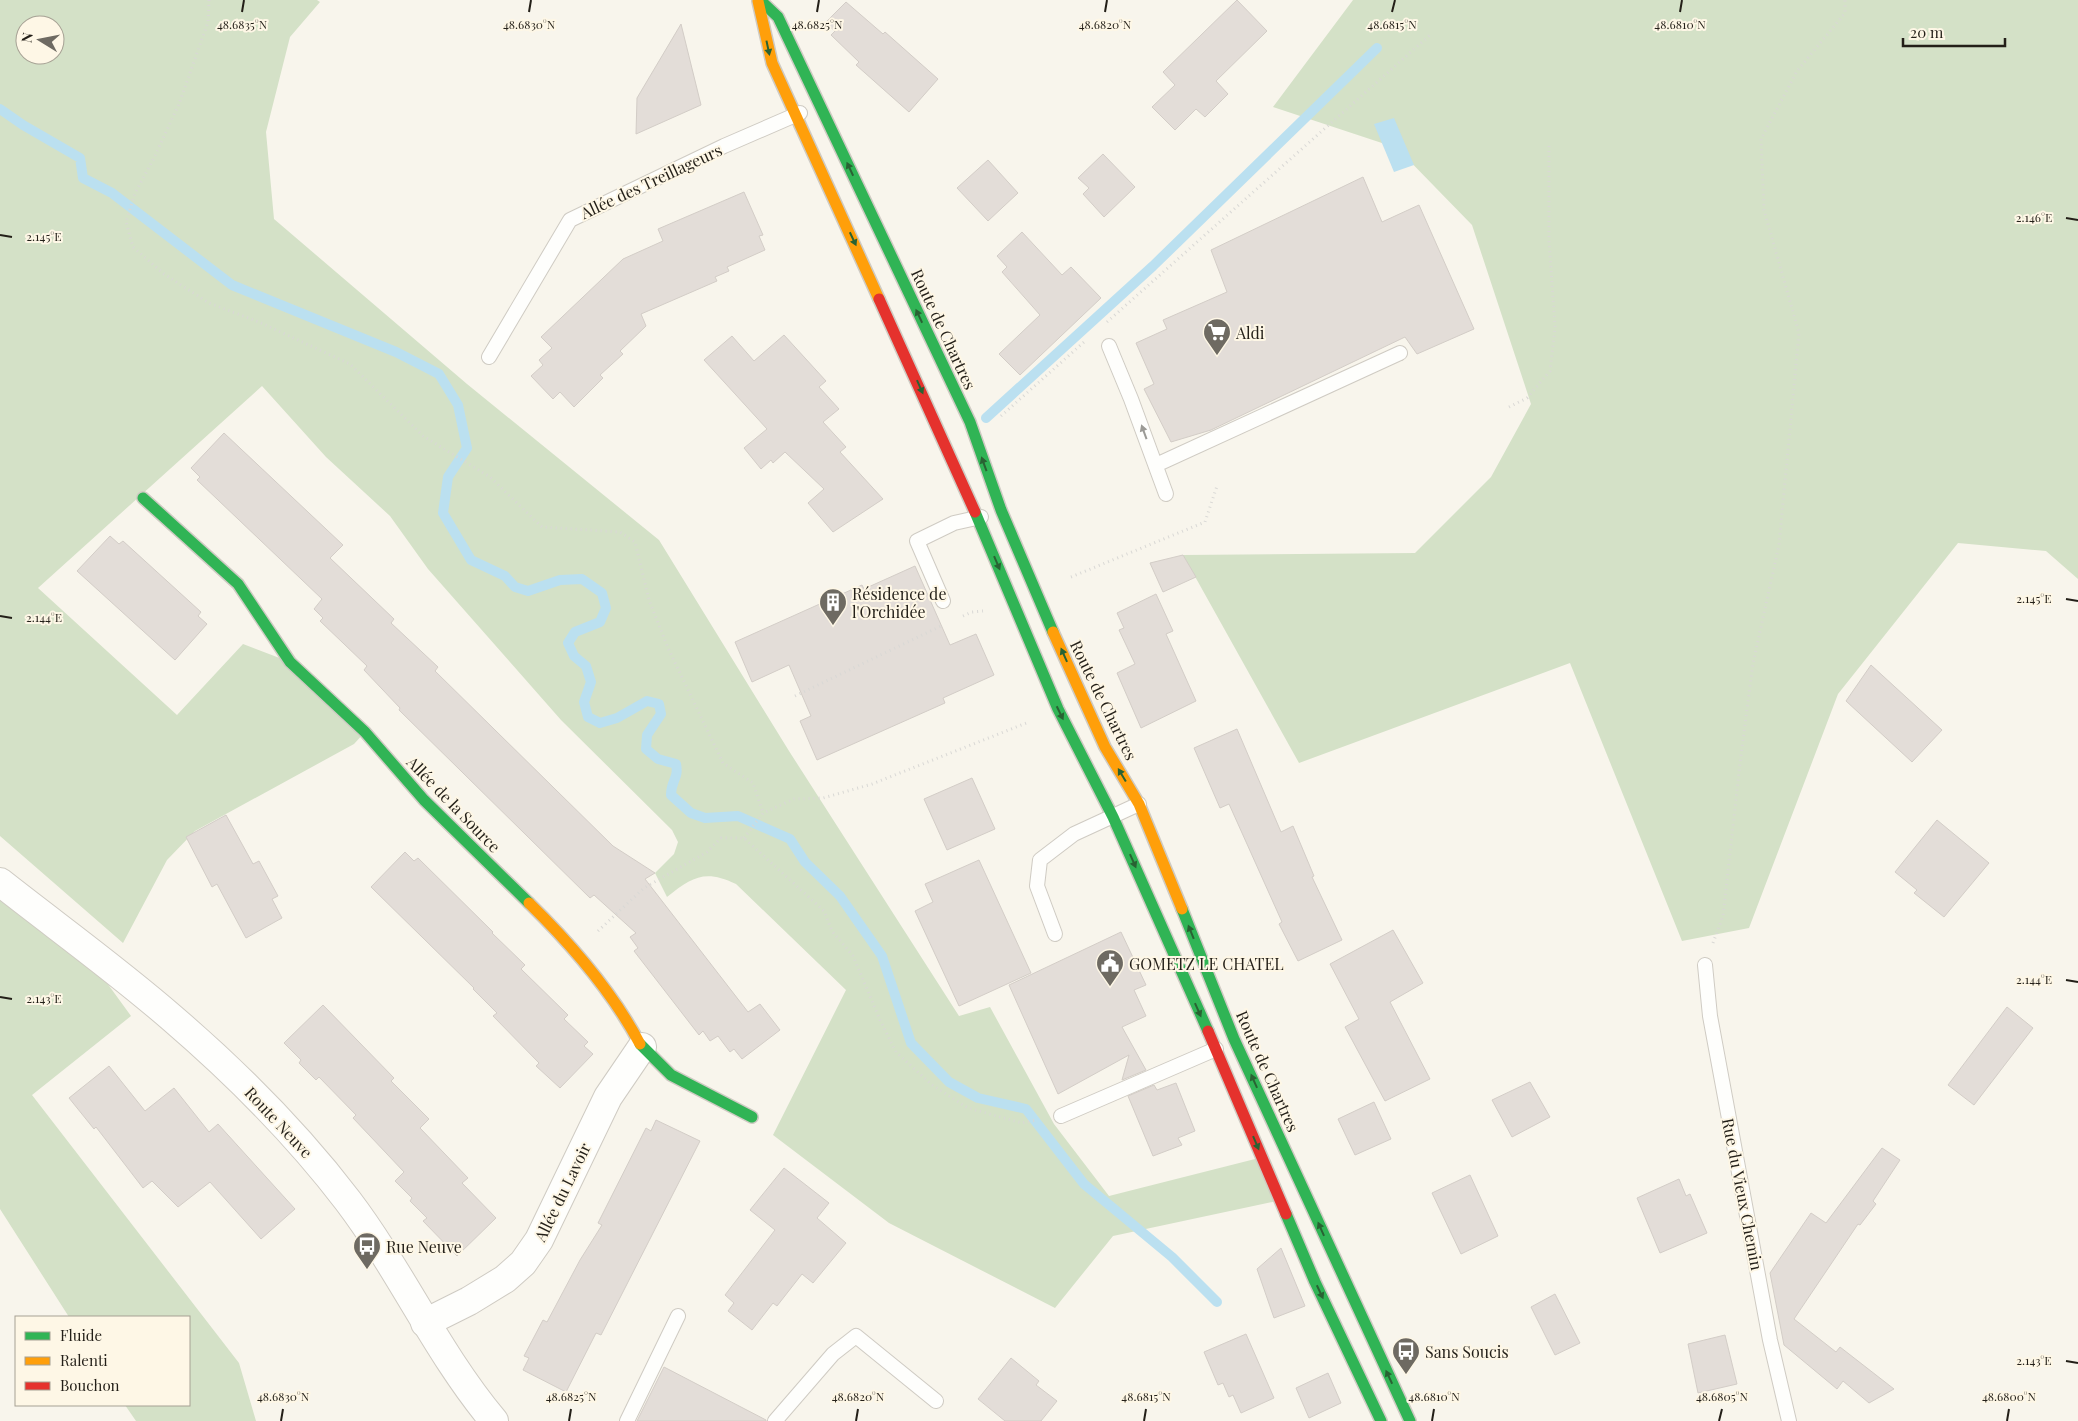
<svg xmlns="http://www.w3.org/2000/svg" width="2078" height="1421" font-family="'Playfair Display',serif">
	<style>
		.green { fill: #d4e1c7; fill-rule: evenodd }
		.water { fill: #bbe0f0 }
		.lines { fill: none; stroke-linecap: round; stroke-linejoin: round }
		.stream { stroke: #bbe0f0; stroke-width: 10 }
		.building { fill: #e3ddd8; stroke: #d3cdc7 }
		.lane-casing { stroke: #cfcbc3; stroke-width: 16 }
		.street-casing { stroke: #cfcbc3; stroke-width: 30 }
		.fast-casing { stroke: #cfcbc3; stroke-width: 14 }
		.slow-casing { stroke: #cfcbc3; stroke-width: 14 }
		.jam-casing { stroke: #cfcbc3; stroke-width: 14 }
		.path { stroke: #d9d8d5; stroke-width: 3; stroke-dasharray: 1 4; stroke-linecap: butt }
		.lane { stroke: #fefefc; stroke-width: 14 }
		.street { stroke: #fefefc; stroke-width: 28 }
		.fast { stroke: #30b455; stroke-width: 11 }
		.slow { stroke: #ff9f0a; stroke-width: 11 }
		.jam { stroke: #e5322d; stroke-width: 11 }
		.oneway { fill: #296233 }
		.oneway2 { fill: #9b9a95 }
		.ticks { fill: none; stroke: #231f18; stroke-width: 2 }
		.labels { text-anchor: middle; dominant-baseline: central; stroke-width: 4; stroke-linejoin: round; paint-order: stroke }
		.street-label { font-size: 16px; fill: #231f18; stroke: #fef7e6 }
		.poi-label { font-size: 16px; fill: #231f18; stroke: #fef7e6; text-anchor: start }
		.ticks-label { font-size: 12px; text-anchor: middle; fill: #231f18; stroke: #fef7e6; stroke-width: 4; stroke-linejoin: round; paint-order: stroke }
	</style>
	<rect width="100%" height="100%" fill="#f8f5ec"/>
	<g class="green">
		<path d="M0 0H317L320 2 290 37 266 132 274 219 467 384 659 540 789 751 959 1016 990 1007 1054 1124 1109 1196 1259 1158 1277 1201 1113 1236 1055 1308 889 1223 773 1135 846 990 736 884C705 869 692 877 667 897L655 873 674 854 678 842 672 830 561 720 428 569 390 516 326 457 262 386 38 588 177 715 243 644 290 662 365 732 354 744 195 831 167 860 123 943 0 836ZM25 25H55V55H25Z"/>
		<path d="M1353 0H2078V579L2046 551 1958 543 1838 694 1749 928 1682 941 1570 663 1299 763 1183 555 1415 553 1491 477 1531 404 1472 225 1397 148 1273 107Z"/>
		<path d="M0 888 99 972 131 1016 32 1095 239 1363 256 1421H136L125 1405H189V1317H69L0 1209Z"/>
	</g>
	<path class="water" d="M1394 118 1414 165 1394 172 1374 124Z"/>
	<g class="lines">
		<g class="stream">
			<path d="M0 109 23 125 80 158 83 178 112 193 232 285 396 352 439 374 458 405 467 448 448 477 443 513 471 560 505 576 515 587 528 591 560 580 582 579 602 593 606 608 600 622 575 632 568 643 574 656 586 666 591 682 584 702 588 717 600 723 617 718 647 701 659 704 661 714 647 735 646 749 658 759 676 764C679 779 671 780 671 795L691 813 705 818 738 816 790 839 805 862 840 896 882 956 911 1043 949 1082 978 1098 1026 1109 1084 1184 1172 1257 1217 1302"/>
			<path d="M986 418 1153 266 1377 48"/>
		</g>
	</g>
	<g class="building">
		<path d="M1237 0 1267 31 1216 81 1228 94 1205 117 1196 109 1175 130 1152 107 1175 85 1163 72Z"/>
		<path d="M846 2 883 34 885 32 938 79 909 112 856 65 859 62 831 35 835 31 825 23Z"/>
		<path d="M681 24 701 105 636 134 637 98Z"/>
		<path d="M1103 154 1135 187 1104 217 1083 194 1089 188 1078 178Z"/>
		<path d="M988 160 1018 193 988 221 957 188Z"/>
		<path d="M1363 177 1382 222 1419 205 1474 329 1417 354 1405 337 1211 430 1171 442 1144 389 1154 384 1136 343 1167 329 1163 320 1227 292 1211 250Z"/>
		<path d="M744 192 763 235 759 236 765 250 727 267 729 271 715 277 717 281 641 314 646 326 620 351 623 354 600 375 603 378 574 407 560 392 553 399 531 376 543 365 539 360 552 348 541 337 623 259 663 241 658 229Z"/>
		<path d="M1022 232 1062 275 1071 267 1101 298 1020 375 999 354 1040 315 1002 272 1007 267 997 256Z"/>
		<path d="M784 335 826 381 819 387 839 409 823 422 846 447 840 452 883 499 833 532 808 503 824 489 785 452 773 463 771 460 761 469 744 448 767 429 704 360 732 336 754 361Z"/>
		<path d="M224 433 343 545 330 558 394 619 391 623 438 667 435 671 613 846 655 873 645 879 748 1012 760 1004 780 1030 742 1059 734 1049 730 1052 718 1036 710 1041 703 1031 699 1035 634 951 638 948 630 937 636 933 594 895 590 898 399 710 400 708 364 670 367 666 320 621 323 618 314 609 322 599 197 480 200 477 191 468Z"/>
		<path d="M110 536 119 544 123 541 201 612 198 616 207 624 175 660 77 571Z"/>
		<path d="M1183 555 1196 577 1163 592 1150 563Z"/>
		<path d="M915 566 950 645 976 634 994 675 943 698 945 703 817 760 800 721 811 716 789 665 752 682 735 642 862 585 864 589Z"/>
		<path d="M1156 594 1173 631 1166 634 1196 701 1141 728 1117 673 1135 664 1119 630 1124 628 1117 613Z"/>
		<path d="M1871 665 1942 730 1912 762 1846 701Z"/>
		<path d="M1237 729 1281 832 1293 826 1314 876 1312 877 1342 940 1298 961 1279 924 1282 922 1229 804 1220 808 1194 748Z"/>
		<path d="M972 778 995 829 947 850 924 799Z"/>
		<path d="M226 815 253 864 259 861 278 896 272 899 282 918 246 938 217 884 212 887 186 837Z"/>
		<path d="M1937 820 1989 863 1944 917 1914 893 1917 890 1895 872Z"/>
		<path d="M405 852 414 861 418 858 493 932 492 933 525 965 521 969 568 1015 564 1019 588 1042 584 1046 593 1054 560 1088 536 1066 539 1063 493 1016 497 1013 473 989 474 988 371 887Z"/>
		<path d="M979 860 1031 973 959 1006 915 911 933 902 925 884Z"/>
		<path d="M1393 930 1423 983 1390 1002 1430 1079 1385 1101 1345 1027 1359 1019 1330 964Z"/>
		<path d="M1121 932 1146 985 1134 990 1146 1016 1122 1027 1146 1070 1122 1080 1129 1055 1058 1094 1009 985Z"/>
		<path d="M323 1005 394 1078 391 1081 429 1119 420 1128 468 1178 462 1183 496 1218 457 1256 423 1221 427 1218 410 1201 412 1198 395 1181 404 1172 353 1118 356 1115 319 1077 316 1080 299 1063 301 1060 284 1043Z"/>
		<path d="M2007 1007 2033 1028 1974 1105 1948 1085Z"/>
		<path d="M109 1066 145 1111 174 1088 209 1132 218 1124 295 1209 261 1239 210 1182 178 1207 152 1181 143 1188 96 1127 94 1129 69 1098Z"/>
		<path d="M1530 1082 1550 1117 1512 1137 1492 1100Z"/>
		<path d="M1176 1083 1195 1131 1178 1138 1182 1145 1153 1156 1128 1096 1154 1085 1157 1090Z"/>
		<path d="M1374 1102 1391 1139 1355 1155 1338 1119Z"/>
		<path d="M656 1120 700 1141 601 1335 596 1333 566 1392 523 1370 529 1358 524 1356 543 1320 547 1322 580 1260 602 1225 598 1223 646 1128 651 1131Z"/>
		<path d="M1882 1148 1900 1160 1873 1201 1876 1204 1860 1225 1858 1224 1794 1319 1836 1352 1840 1347 1894 1389 1869 1403 1843 1381 1837 1389 1784 1345 1770 1273 1811 1213 1826 1223Z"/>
		<path d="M784 1168 829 1203 817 1218 846 1243 813 1283 802 1274 777 1306 773 1303 752 1330 728 1311 734 1303 725 1295 775 1230 750 1210Z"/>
		<path d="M1470 1175 1498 1236 1461 1254 1432 1193Z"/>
		<path d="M1679 1179 1686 1196 1690 1194 1707 1233 1660 1253 1637 1198Z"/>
		<path d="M1281 1248 1305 1306 1274 1318 1257 1269Z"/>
		<path d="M1555 1294 1580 1343 1555 1355 1531 1307Z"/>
		<path d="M1246 1334 1274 1398 1241 1413 1233 1395 1229 1397 1223 1383 1218 1385 1204 1352Z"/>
		<path d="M1725 1335 1737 1384 1698 1393 1688 1344Z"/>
		<path d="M1011 1358 1039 1381 1036 1385 1057 1401 1041 1421H1005L978 1399Z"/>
		<path d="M664 1367 766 1420V1421H637Z"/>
		<path d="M1328 1373 1341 1403 1309 1418 1296 1388Z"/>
	</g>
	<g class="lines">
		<g class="lane-casing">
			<g id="lane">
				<path d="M1109 346 1131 399 1166 494"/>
				<path d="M489 357 570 220 724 146 800 113"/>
				<path d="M1156 465 1400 353"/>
				<path d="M943 601 917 541 954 523 981 517"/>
				<path d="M1055 934 1037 886 1040 860 1074 834 1139 804"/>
				<path d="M1705 965 1710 1016 1770 1340 1789 1421"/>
				<path d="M1061 1116 1216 1049"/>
				<path d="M627 1421 678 1316"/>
				<path d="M775 1421 833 1354 856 1336 936 1401"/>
			</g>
		</g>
		<g class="street-casing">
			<g id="street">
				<path d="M0 882C57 927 117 970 172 1018 236 1073 297 1134 348 1201 401 1271 437 1353 494 1421"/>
				<path d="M425 1323 469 1301 505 1279 523 1263 539 1240 608 1097 642 1047"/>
			</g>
		</g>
		<g class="fast-casing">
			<g id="fast">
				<path d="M760 0 778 17 970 422 1001 510 1053 632"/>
				<path d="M143 498 238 584 290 662 365 732 424 800 529 903"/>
				<path d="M975 512 1058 709 1113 817 1208 1031"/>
				<path d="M1182 909 1234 1039 1410 1421"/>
				<path d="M640 1044 671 1075 752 1117"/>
				<path d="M1286 1214 1315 1282 1381 1421"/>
			</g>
		</g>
		<g class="slow-casing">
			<g id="slow">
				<path d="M758 1 772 63 879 299"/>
				<path d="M1053 632 1105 747 1139 804 1182 909"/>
				<path d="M529 903C572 945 612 991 640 1044"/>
			</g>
		</g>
		<g class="jam-casing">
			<g id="jam">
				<path d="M879 299 975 512"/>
				<path d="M1208 1031 1286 1214"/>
			</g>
		</g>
		<g class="path">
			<path d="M209 0 208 22 179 104 153 160 135 193 126 222 133 247 164 274 209 303 259 322 350 364 423 436 490 477 542 527 620 532 635 542 649 600 668 648 723 763 753 783 763 813"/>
			<path d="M1107 322 1430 35"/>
			<path d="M1509 407 1527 398 1550 371 1555 327 1549 241V145"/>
			<path d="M1001 416 1084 342"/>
			<path d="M1071 577 1205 522 1217 486"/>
			<path d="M963 616 972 612 983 611"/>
			<path d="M795 696 941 626"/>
			<path d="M744 838 763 813 794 799 823 798 872 784 1029 722"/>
			<path d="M598 931 644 888 707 852 721 838H744L824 911 832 931 853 956 880 1020 896 1052 932 1085 968 1108 1022 1123 1037 1120"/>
			<path d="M1713 943 1723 916 1740 763 1753 663 1779 545 1799 333 1764 210 1761 139 1797 71 1845 13V0"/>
		</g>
		<use href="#lane" class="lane"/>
		<use href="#street" class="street"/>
		<use href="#fast" class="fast"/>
		<use href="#slow" class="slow"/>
		<use href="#jam" class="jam"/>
	</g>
	<defs><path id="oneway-solid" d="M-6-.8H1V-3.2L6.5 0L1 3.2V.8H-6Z" transform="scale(1.25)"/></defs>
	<g class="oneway">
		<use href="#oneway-solid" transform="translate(768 48) rotate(78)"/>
		<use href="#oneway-solid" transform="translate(850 169) rotate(-115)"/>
		<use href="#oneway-solid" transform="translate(853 239) rotate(65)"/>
		<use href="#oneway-solid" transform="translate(919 316) rotate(-115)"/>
		<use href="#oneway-solid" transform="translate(920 387) rotate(66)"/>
		<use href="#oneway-solid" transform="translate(984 464) rotate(-110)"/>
		<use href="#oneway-solid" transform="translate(997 563) rotate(67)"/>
		<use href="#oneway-solid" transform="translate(1064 655) rotate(-114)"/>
		<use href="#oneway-solid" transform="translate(1060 713) rotate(64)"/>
		<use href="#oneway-solid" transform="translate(1122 775) rotate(-121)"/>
		<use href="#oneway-solid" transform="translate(1133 861) rotate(66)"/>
		<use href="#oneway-solid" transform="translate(1191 932) rotate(-112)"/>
		<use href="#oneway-solid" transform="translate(1198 1010) rotate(66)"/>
		<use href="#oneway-solid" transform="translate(1254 1081) rotate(-114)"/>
		<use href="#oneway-solid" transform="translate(1256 1143) rotate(67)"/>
		<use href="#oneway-solid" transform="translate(1321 1229) rotate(-114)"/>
		<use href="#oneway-solid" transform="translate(1320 1292) rotate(65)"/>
		<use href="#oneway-solid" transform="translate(1389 1377) rotate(-115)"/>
	</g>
	<use class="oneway2" href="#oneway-solid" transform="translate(1144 432) rotate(-110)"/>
	<path class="ticks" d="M242 12 244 0M529 12 531 0M817 12 819 0M1105 12 1107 0M1392 12 1395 0M1680 12 1682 0M2066 218 2078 220M0 235 12 237M2066 599 2078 601M0 616 12 618M2066 980 2078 982M0 997 12 999M2066 1361 2078 1363M281 1421 283 1409M569 1421 571 1409M856 1421 858 1409M1144 1421 1146 1409M1432 1421 1434 1409M1719 1421 1722 1409M2007 1421 2009 1409"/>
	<defs>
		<g id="supermarket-pin" transform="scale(1.4375)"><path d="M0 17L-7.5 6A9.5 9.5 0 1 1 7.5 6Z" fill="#6e6a62" stroke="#fef7e6"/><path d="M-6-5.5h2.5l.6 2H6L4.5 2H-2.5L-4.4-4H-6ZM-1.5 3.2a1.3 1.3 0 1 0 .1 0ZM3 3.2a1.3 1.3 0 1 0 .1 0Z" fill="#fff"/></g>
		<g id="building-pin" transform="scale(1.4375)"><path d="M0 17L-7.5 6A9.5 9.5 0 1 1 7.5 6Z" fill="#6e6a62" stroke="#fef7e6"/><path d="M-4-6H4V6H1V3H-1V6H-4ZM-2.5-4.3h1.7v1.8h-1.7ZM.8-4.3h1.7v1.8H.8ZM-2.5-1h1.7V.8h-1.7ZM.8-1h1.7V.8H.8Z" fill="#fff"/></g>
		<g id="civic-pin" transform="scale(1.4375)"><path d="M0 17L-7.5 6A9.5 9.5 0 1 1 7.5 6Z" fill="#6e6a62" stroke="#fef7e6"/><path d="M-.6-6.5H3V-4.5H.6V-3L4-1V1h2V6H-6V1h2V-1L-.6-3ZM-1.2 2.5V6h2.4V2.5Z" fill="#fff"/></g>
		<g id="bus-pin" transform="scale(1.4375)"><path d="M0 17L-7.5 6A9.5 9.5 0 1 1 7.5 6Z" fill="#6e6a62" stroke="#fef7e6"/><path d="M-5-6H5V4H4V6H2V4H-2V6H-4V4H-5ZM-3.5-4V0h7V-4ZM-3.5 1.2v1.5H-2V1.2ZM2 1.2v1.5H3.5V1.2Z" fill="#fff"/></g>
	</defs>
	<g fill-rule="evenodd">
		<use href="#supermarket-pin" x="1217" y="332"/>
		<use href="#building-pin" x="833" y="602"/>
		<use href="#civic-pin" x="1110" y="963"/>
		<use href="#bus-pin" x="367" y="1246"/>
		<use href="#bus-pin" x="1406" y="1351"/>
	</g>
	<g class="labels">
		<g class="street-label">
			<text transform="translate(651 181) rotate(-25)">Allée des Treillageurs</text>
			<text transform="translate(944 329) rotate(65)">Route de Chartres</text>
			<text transform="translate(1104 700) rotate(64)">Route de Chartres</text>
			<text transform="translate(454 804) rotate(46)">Allée de la Source</text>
			<text transform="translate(1268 1071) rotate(66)">Route de Chartres</text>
			<text transform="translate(279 1122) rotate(47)">Route Neuve</text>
			<text transform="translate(562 1192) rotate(-64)">Allée du Lavoir</text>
			<text transform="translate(1743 1194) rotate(79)">Rue du Vieux Chemin</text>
		</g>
		<g class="poi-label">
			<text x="1236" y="332">Aldi</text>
			<text x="852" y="593">Résidence de<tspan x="852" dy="18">l'Orchidée</tspan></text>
			<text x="1129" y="963">GOMETZ LE CHATEL</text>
			<text x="386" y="1246">Rue Neuve</text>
			<text x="1425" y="1351">Sans Soucis</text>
		</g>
	</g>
	<g class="ticks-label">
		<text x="529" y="29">48.6830°N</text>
		<text x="817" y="29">48.6825°N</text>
		<text x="1105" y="29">48.6820°N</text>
		<text x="1392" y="29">48.6815°N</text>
		<text x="1680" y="29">48.6810°N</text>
		<text x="242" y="29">48.6835°N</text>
		<text x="2034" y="222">2.146°E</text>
		<text x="44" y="241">2.145°E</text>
		<text x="2034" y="603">2.145°E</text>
		<text x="44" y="622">2.144°E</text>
		<text x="2034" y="984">2.144°E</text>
		<text x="44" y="1003">2.143°E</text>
		<text x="2034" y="1365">2.143°E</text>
		<text x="283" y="1401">48.6830°N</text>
		<text x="571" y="1401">48.6825°N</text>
		<text x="858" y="1401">48.6820°N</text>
		<text x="1146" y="1401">48.6815°N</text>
		<text x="1434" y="1401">48.6810°N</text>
		<text x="1722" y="1401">48.6805°N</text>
		<text x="2009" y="1401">48.6800°N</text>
	</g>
	<rect x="15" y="1316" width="175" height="90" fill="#fef7e6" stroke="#a6a194"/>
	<rect x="25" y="1332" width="25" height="8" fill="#30b455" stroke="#a6a194"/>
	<text x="60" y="1341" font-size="15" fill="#231f18">Fluide</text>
	<rect x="25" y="1357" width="25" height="8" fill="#ff9f0a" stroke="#a6a194"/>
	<text x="60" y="1366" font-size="15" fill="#231f18">Ralenti</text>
	<rect x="25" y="1382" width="25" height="8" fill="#e5322d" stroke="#a6a194"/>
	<text x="60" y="1391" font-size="15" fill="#231f18">Bouchon</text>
	<g transform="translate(40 40) rotate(280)"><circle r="24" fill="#fef7e6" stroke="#a6a194"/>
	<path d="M0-4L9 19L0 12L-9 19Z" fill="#6e6a62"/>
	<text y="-8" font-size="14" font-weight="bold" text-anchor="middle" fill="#231f18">N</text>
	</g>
	<path d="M1903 38v8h102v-8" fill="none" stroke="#231f18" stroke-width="2.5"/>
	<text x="1910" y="38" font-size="15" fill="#231f18" stroke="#fef7e6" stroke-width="4" paint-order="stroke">20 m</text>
</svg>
